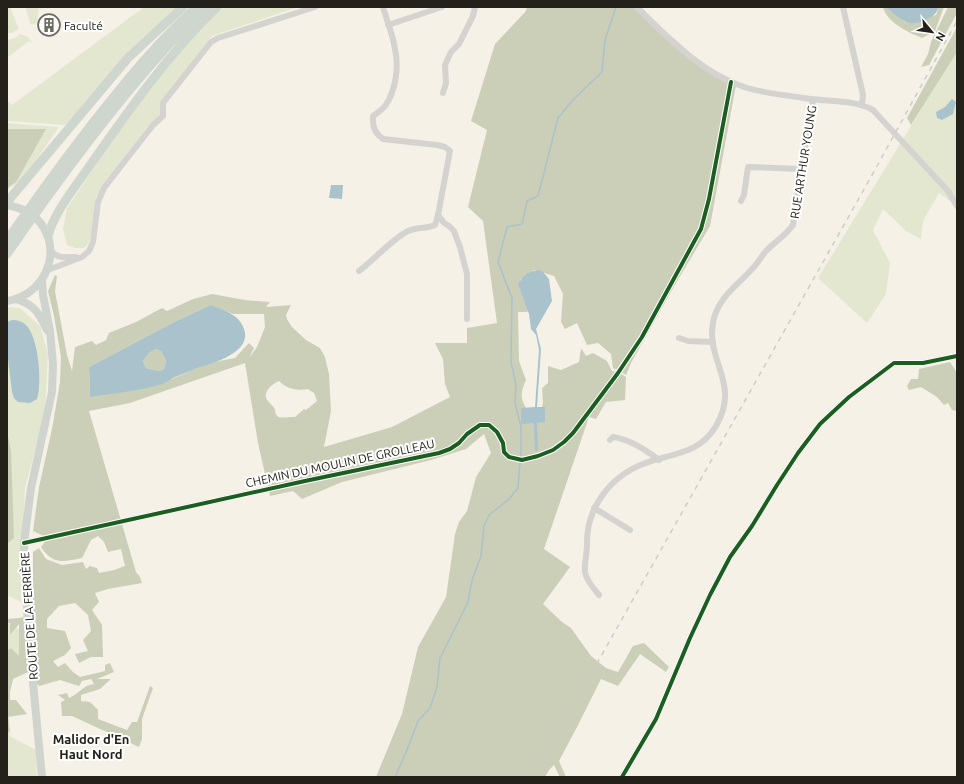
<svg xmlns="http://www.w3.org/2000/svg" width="964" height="784" font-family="Ubuntu,sans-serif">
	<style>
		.green { fill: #e4e7d0 }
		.forest { fill: #cccfb8; fill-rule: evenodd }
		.water { fill: #aac2cc; fill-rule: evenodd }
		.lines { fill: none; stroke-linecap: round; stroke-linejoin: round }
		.stream { stroke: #aac2cc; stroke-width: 1.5 }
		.minor { stroke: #d4d3d0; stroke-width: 6 }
		.major { stroke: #d0d4ce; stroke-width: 8 }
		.highway { stroke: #cfd6ce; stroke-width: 9 }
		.rail { stroke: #ccccc8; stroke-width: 1.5; stroke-dasharray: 5 5; stroke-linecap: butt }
		.cycleway-casing { stroke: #fff; stroke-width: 6 }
		.cycleway { stroke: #1b5e20; stroke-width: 4 }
		.labels { text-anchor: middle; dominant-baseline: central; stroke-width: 4; stroke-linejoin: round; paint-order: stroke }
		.poi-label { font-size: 12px; fill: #24211a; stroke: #fff; text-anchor: start }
		.street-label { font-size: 12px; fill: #24211a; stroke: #fff }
		.neighbourhood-label { font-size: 13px; font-weight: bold; fill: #24211a; stroke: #fff }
	</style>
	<rect width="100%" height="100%" fill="#f5f1e7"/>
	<g class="green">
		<path d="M7 7H10L19 29 12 33H8L7 30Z"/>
		<path d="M25 7 39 8 37 23 31 25Z"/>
		<path d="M144 7H179L67 124 63 125 7 121V103L9 102 12 105Z"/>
		<path d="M222 7H298L212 36 161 104 160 115 147 127 96 197 92 233 89 243 84 248H75L67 245 63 229 67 208 112 141 156 81 193 35Z"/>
		<path d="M20 34 27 36 32 42 31 43 29 41 7 58V40L15 38Z"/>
		<path d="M957 51V206L939 193 923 221 921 239 907 232 883 209 873 230 890 263 886 294 867 323 818 278Z"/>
		<path d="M7 123 59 127 23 179 7 190Z"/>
		<path d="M7 307 20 308 40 326 48 354 45 412 25 488 21 602 7 595Z"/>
		<path d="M7 623 23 631 27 668 7 675Z"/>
		<path d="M7 679 10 736 36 750 37 777H7Z"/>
	</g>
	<g class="forest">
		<path d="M527 7H638L695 57 736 85 710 226 676 283 631 363 626 375 613 368 611 354 598 343 587 345 577 323 565 329 561 322 563 294 554 276 534 270 520 280 527 301 533 310 526 312H518L519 361 526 380C518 397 522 403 533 418H539L543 403 542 388 548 383V366L561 370 579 362 581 348 586 356 593 353 607 361 612 371 618 372 626 377 625 400 606 402 596 419 589 417 544 549 570 567 543 604 562 622 571 628 591 656 606 668 618 672 633 646 644 643 669 667 666 672 640 654 618 686 601 679 577 727 559 761 566 777H560L554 765 549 770 545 777H376L402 714 418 647 446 597 455 534 459 522 467 511 476 477 491 453 484 434 466 449 431 460 342 482 302 499 293 491 270 496 258 443 245 363 130 403 89 411 136 572 140 577 142 583 108 589 95 593 99 602 92 610 102 625 103 657H91L79 663 75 654 88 651 83 640 91 631 88 615 75 603 59 606 47 619V628L65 631 71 648 65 655 53 661 58 667 65 663 73 672 80 677 105 671V665L110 663 114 672 97 679H111L100 689 81 695V701L90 702 98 710V719L127 730 132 722H137L150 686 153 688 142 719V739L139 747 72 716H62L61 702 65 700 58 695 67 693 69 698C79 694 83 685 94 684L91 679 82 681 79 686 60 680 39 686 28 672 13 679 10 692V700H16L27 714 8 717 10 731 7 734V651L11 648 19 656V624L10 635V623H7V619L20 618 30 615 33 605V552L39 548 46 559 62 565 83 562 86 569 90 566 97 568 99 573 114 570 125 566 121 549 108 552 104 542 98 536 91 540 82 558C63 562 53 565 41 547L48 538 33 531 39 487 52 429 60 382 61 357 54 316 48 291 55 275 57 276 55 291 67 355 72 371 75 347 92 341 96 345 106 340 109 333 136 322 162 308 167 311 193 299 212 294 245 300 270 302 266 307 291 305 286 315 287 319 292 327 306 340 320 348 325 357 329 374 331 411 324 447 392 427 450 397 445 384 443 359 435 343H467V328L497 323 483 221 468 207 487 130 471 121 495 44 526 11ZM211 305 233 314H264L265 327 257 347 249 358 254 348 249 343 235 358 219 361 195 369 172 379 167 382 135 390 90 396 89 367 176 321ZM279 381C287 389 297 391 308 389L314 393 317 401 306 410 304 409 295 417C286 416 275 422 275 409 273 406 270 404 268 401 261 393 272 384 279 381Z"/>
		<path d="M883 7H886L905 22 936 15 939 7H944L935 31 922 38C908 32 887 23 883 7Z"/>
		<path d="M948 7H957V13L929 65 921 67 928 54 931 42Z"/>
		<path d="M957 27V52L911 125 907 118Z"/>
		<path d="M7 129H46L16 182 7 188Z"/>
		<path d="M156 349 161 351 166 361 164 369 159 371 146 368 143 361 149 353Z"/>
		<path d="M950 362 957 373V411L952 410 948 403 944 405 937 397 921 387 909 390 907 386 911 379H918L919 369Z"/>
		<path d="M7 431 11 451 14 538 7 544Z"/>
	</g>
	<g class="water">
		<path d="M886 7H939C936 14 933 16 926 20 908 29 899 18 886 7Z"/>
		<path d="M952 99 956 102 953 114 942 120 937 118 936 112 945 107Z"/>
		<path d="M331 185H343L342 199 329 198Z"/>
		<path d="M538 270 543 272 549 279 552 301 536 329 541 349 537 407H545V422L537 423 538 450 535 451 534 423 521 424V408L535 407 539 350 536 335 531 329 529 314 518 284C524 275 527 272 538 270Z"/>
		<path d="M211 305C226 311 241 315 245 332 249 355 208 364 193 370 186 373 179 375 173 378 170 380 168 382 165 383 141 391 115 393 90 397L89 367 176 321ZM156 349 161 351 166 361 164 369 159 371 146 368 143 361 149 353Z"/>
		<path d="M12 320C17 320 22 321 26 325 39 338 42 383 37 399L30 403 18 402 14 398 12 392 7 351V322Z"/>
	</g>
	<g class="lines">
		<g class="stream">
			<path d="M521 458V427L515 403 516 385 511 362 512 298 498 262 507 227 522 224 527 201 538 196 558 118 573 100 602 72 605 40 616 7"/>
			<path d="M395 777 407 750 418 721 430 708 437 687 440 658 468 602 472 580 481 556 484 526 489 515 508 500 518 488 520 462"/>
		</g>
		<g class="minor">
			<path d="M637 7C668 38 701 73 744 87 762 93 785 95 804 98 827 102 853 99 873 110L948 191 957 206"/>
			<path d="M843 7 863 95 862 104"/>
			<path d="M388 25 442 7"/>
			<path d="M443 93 446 83 445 65 451 52 459 44 473 16 475 7"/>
			<path d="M741 201 744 195 748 167 801 169"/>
			<path d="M438 215 444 223 449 226 454 231 460 247 467 274V319"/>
			<path d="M51 251C58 259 65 257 76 257"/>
			<path d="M48 270 82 257 89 251 93 242 98 202 104 188 153 125 163 116V103L211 42 218 38 315 7"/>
			<path d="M359 271C374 260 392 239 408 231 417 227 426 229 435 225L438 215 450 151 445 147 437 145 383 139C375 134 372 126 373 116 377 113 382 110 385 106 396 91 399 66 395 49 393 35 387 21 383 7"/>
			<path d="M679 338 688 341 713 342"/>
			<path d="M610 440 613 437C629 439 646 450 659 460"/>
			<path d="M594 508 630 530"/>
			<path d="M24 543 305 481 439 453 450 449 459 443 467 434 480 425H489L497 432 503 443 504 452 509 457 522 460 538 456 553 450 564 442 573 433 618 373 642 337 701 229 709 199 731 82"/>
			<path d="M599 595C594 589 586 580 585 572 584 564 587 554 587 545 586 508 610 477 643 464 671 453 699 455 716 426 742 382 703 360 714 318 720 296 738 285 752 269 758 263 762 255 767 250 776 241 786 235 793 225L801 169 813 100"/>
			<path d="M622 777 656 719 690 638 710 595 730 557 752 526 777 485 798 453 820 424 849 397 894 363H923L957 356"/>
		</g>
		<g class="major">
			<path d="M7 205C17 207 27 210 35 217 66 246 47 295 7 301"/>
			<path d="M16 299C35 305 39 313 47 330"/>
			<path d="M42 777 29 641 25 575 24 543 31 488 52 392 53 364 50 331 43 295 42 281"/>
		</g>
		<g class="highway">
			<path d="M7 202 128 58 183 7"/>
			<path d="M48 236C54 213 73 190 86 171 126 114 167 55 217 7"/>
			<path d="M7 240C42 190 77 141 116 94 141 63 167 33 197 7"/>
			<path d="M7 254C56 183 107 113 165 49 178 34 194 21 208 7"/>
		</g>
		<path class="rail" d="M533 777 867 184 957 21"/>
		<g class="cycleway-casing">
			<g id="cycleway">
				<path d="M24 543 305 481 439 453 450 449 459 443 467 434 480 425H489L497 432 503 443 504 452 509 457 522 460 538 456 553 450 564 442 573 433 618 373 642 337 701 229 709 199 731 82"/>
				<path d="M622 777 656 719 690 638 710 595 730 557 752 526 777 485 798 453 820 424 849 397 894 363H923L957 356"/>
			</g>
		</g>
		<use href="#cycleway" class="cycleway"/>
	</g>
	<defs>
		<g id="building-ring" transform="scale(1.15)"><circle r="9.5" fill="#fff" stroke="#6d6a62" stroke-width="1.5"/><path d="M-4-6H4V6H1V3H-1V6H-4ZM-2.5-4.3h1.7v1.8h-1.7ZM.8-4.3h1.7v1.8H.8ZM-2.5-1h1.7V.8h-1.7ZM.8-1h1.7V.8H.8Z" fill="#6d6a62"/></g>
	</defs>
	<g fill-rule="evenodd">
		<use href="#building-ring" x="49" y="25"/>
	</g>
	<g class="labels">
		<g class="poi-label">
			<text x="64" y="25">Faculté</text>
		</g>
		<g class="street-label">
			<text transform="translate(803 162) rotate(-81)">RUE ARTHUR YOUNG</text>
			<text transform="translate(340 463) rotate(-12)">CHEMIN DU MOULIN DE GROLLEAU</text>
			<text transform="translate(29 616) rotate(-94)">ROUTE DE LA FERRIÈRE</text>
		</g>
		<g class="neighbourhood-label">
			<text x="91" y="739">Malidor d'En<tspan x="91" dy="15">Haut Nord</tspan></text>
		</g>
	</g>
	<rect width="964" height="784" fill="none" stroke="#24211a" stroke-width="16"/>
	<g transform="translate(932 32) rotate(119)" stroke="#ffffff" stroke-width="3" paint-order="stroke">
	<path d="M0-3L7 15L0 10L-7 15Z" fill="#24211a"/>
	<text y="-6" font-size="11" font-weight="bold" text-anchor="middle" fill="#24211a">N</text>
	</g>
</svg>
